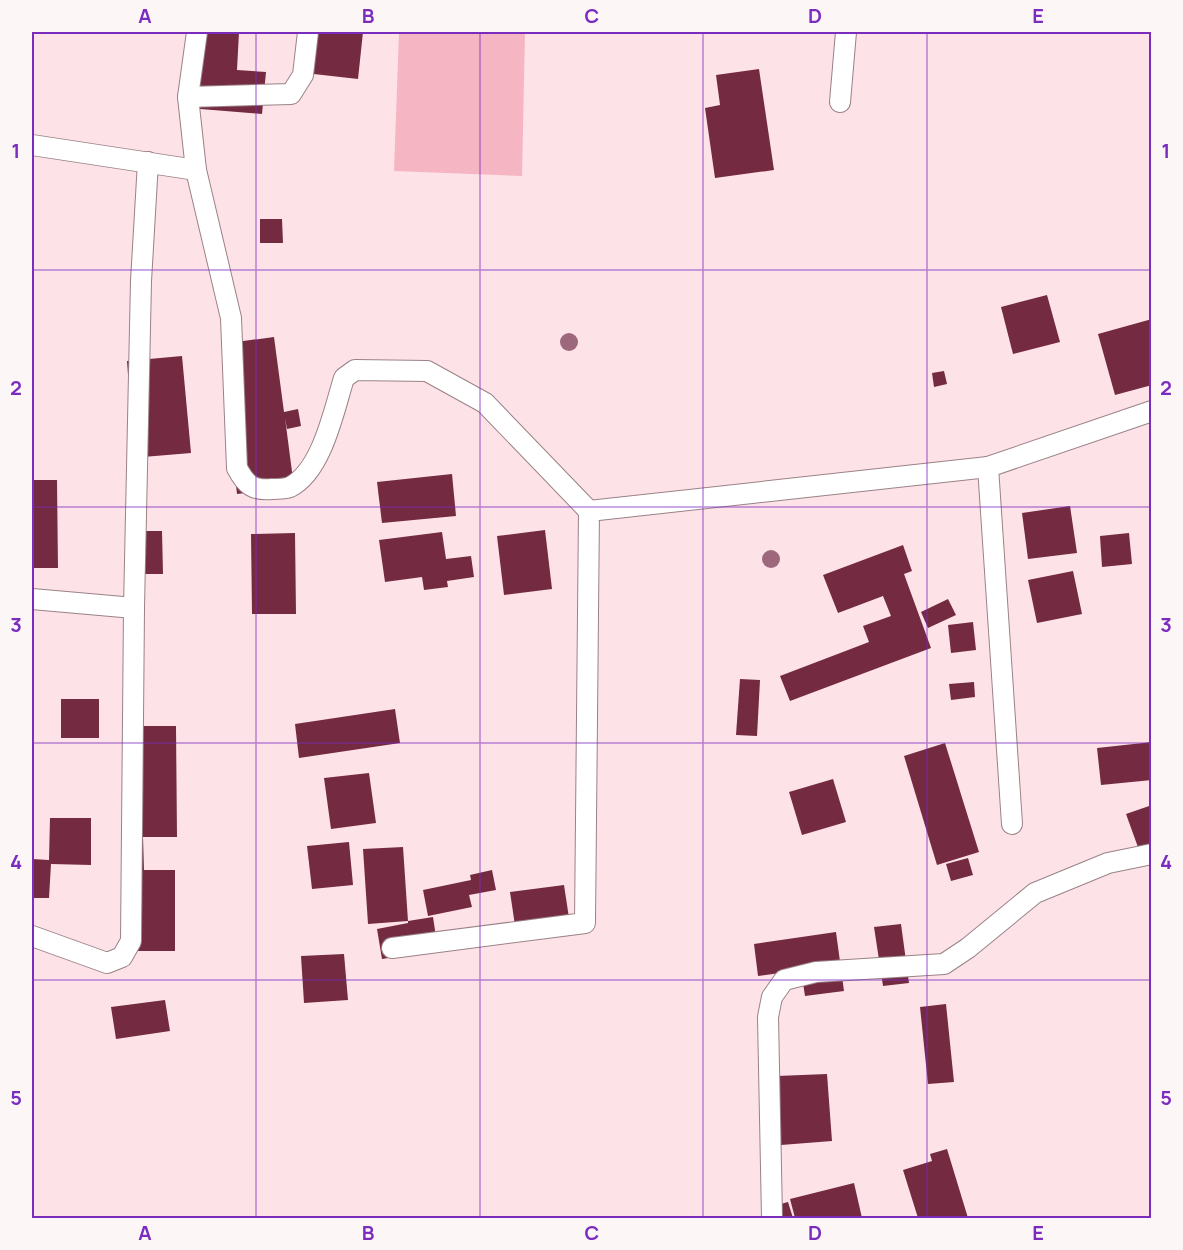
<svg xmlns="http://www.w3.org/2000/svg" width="1183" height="1250" font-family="Manrope,sans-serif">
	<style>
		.green { fill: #f5b5c3 }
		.building { fill: #742a40 }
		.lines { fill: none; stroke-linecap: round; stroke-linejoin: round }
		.minor-casing { stroke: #9a8287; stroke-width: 22 }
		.minor { stroke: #fff; stroke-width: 20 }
		.tree { fill: #9e687c }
		.grid { fill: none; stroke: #7b2cbf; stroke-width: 1.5; stroke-opacity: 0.55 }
		.neatline { fill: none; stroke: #7b2cbf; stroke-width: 2 }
		.grid-label { font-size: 20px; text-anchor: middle; font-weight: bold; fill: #7b2cbf }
	</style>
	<rect width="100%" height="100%" fill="#fde3e8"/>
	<path class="green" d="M399 32H525L522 176 394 171Z"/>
	<g class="building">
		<path d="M194 32H239L237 70 266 72 262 114 188 108Z"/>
		<path d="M300 32H363L358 79 296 72Z"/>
		<path d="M759 69 774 170 715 178 705 108 720 105 716 75Z"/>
		<path d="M260 219H282L283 243H260Z"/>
		<path d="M1047 295 1060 342 1013 354 1001 307Z"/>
		<path d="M1152 319V385L1115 395 1098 334Z"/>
		<path d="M274 337 284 412 298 409 301 426 287 429 285 418 294 487 237 494 228 417 245 415 236 342Z"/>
		<path d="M182 356 191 453 131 458 127 424 140 422 130 402 127 361Z"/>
		<path d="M944 371 947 384 934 387 932 373Z"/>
		<path d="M452 474 456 516 382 523 377 482Z"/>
		<path d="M32 480H57L58 568H32Z"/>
		<path d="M1070 506 1077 553 1028 559 1022 513Z"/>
		<path d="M545 530 552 589 504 595 497 536Z"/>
		<path d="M126 531H162L163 574H127Z"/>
		<path d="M442 532 446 559 471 556 474 577 447 581 448 587 424 590 422 577 385 582 379 540Z"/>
		<path d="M295 533 296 614H252L251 534Z"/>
		<path d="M1129 533 1132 564 1102 567 1100 536Z"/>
		<path d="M903 545 912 571 904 574 931 648 790 701 780 676 869 642 863 626 891 616 883 596 838 613 823 575Z"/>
		<path d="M1073 571 1082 614 1037 623 1028 580Z"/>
		<path d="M948 599 956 615 928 628 921 612Z"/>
		<path d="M973 622 976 650 951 653 948 625Z"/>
		<path d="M740 679 760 680 757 736 736 735Z"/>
		<path d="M974 682 975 697 951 700 949 684Z"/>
		<rect x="61" y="699" width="38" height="39"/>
		<path d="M395 709 400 743 299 758 295 724Z"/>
		<path d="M124 726H176L177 837H143L144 870H175V951H123Z"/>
		<path d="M1152 742V780L1101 785 1097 748Z"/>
		<path d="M945 743 979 852 937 865 904 756Z"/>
		<path d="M369 773 376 823 331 829 324 778Z"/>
		<path d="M833 779 846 822 802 835 789 792Z"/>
		<path d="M1152 805V846L1139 850 1126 814Z"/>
		<path d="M50 818H91V865L51 864 49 898H32V859L49 860Z"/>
		<path d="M349 842 353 885 312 889 307 846Z"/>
		<path d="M403 847 408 921 433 917 438 950 382 959 377 929 408 923V921L368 924 363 849Z"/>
		<path d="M968 858 973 875 951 881 946 864Z"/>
		<path d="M492 870 496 890 469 895 472 907 428 916 423 890 471 880 470 875Z"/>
		<path d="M564 885 571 931 517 939 510 892Z"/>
		<path d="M901 924 909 983 883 986 874 927Z"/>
		<path d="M836 932 844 991 805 996 801 970 758 976 754 944Z"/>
		<path d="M344 954 348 1000 304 1003 301 956Z"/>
		<path d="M165 1000 170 1031 116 1039 111 1007Z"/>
		<path d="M946 1004 954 1082 928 1084 920 1007Z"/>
		<path d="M827 1074 832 1141 781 1145 777 1076Z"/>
		<path d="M947 1149 968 1218H918L903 1170 932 1161 930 1154Z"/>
		<path d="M854 1183 862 1218H795L790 1199Z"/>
		<path d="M788 1202 793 1218H776L773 1206Z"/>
	</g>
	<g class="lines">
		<g class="minor-casing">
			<g id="minor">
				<path d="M188 97 291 94 303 75 308 32"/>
				<path d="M840 102 846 32"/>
				<path d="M32 145 196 170 231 318 237 468C246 485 253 491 272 489 278 489 285 489 290 487 322 471 334 410 344 378L355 370 427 371 485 403 589 511"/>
				<path d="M196 170 188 97 197 32"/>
				<path d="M988 467 1012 824"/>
				<path d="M32 599 134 608"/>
				<path d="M32 936 107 963 122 957 131 941 134 608 141 281 148 162"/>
				<path d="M392 948 585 923 589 511 988 467 1152 411"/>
				<path d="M772 1218 768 1017 772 997 784 980 816 972 944 964 968 948 1035 893 1108 863 1152 854"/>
			</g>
		</g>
		<use href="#minor" class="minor"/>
	</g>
	<g class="tree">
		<circle cx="569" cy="342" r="9"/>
		<circle cx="771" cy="559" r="9"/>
	</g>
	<path class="grid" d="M256 32V1218M480 32V1218M703 32V1218M927 32V1218M32 270H1152M32 507H1152M32 743H1152M32 980H1152"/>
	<rect width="1183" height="1250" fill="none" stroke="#fcf6f7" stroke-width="66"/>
	<rect x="33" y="33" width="1117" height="1184" class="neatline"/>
	<g class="grid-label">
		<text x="145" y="23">A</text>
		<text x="368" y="23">B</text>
		<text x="592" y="23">C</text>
		<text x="815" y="23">D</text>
		<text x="1038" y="23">E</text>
		<text x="16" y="158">1</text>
		<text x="1166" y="158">1</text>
		<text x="16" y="395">2</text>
		<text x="1166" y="395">2</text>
		<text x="16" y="632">3</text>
		<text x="1166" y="632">3</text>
		<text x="16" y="869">4</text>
		<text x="1166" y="869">4</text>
		<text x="16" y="1105">5</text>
		<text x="1166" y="1105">5</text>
		<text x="145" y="1240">A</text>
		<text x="368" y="1240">B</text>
		<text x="592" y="1240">C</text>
		<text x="815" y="1240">D</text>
		<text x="1038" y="1240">E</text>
	</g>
</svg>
